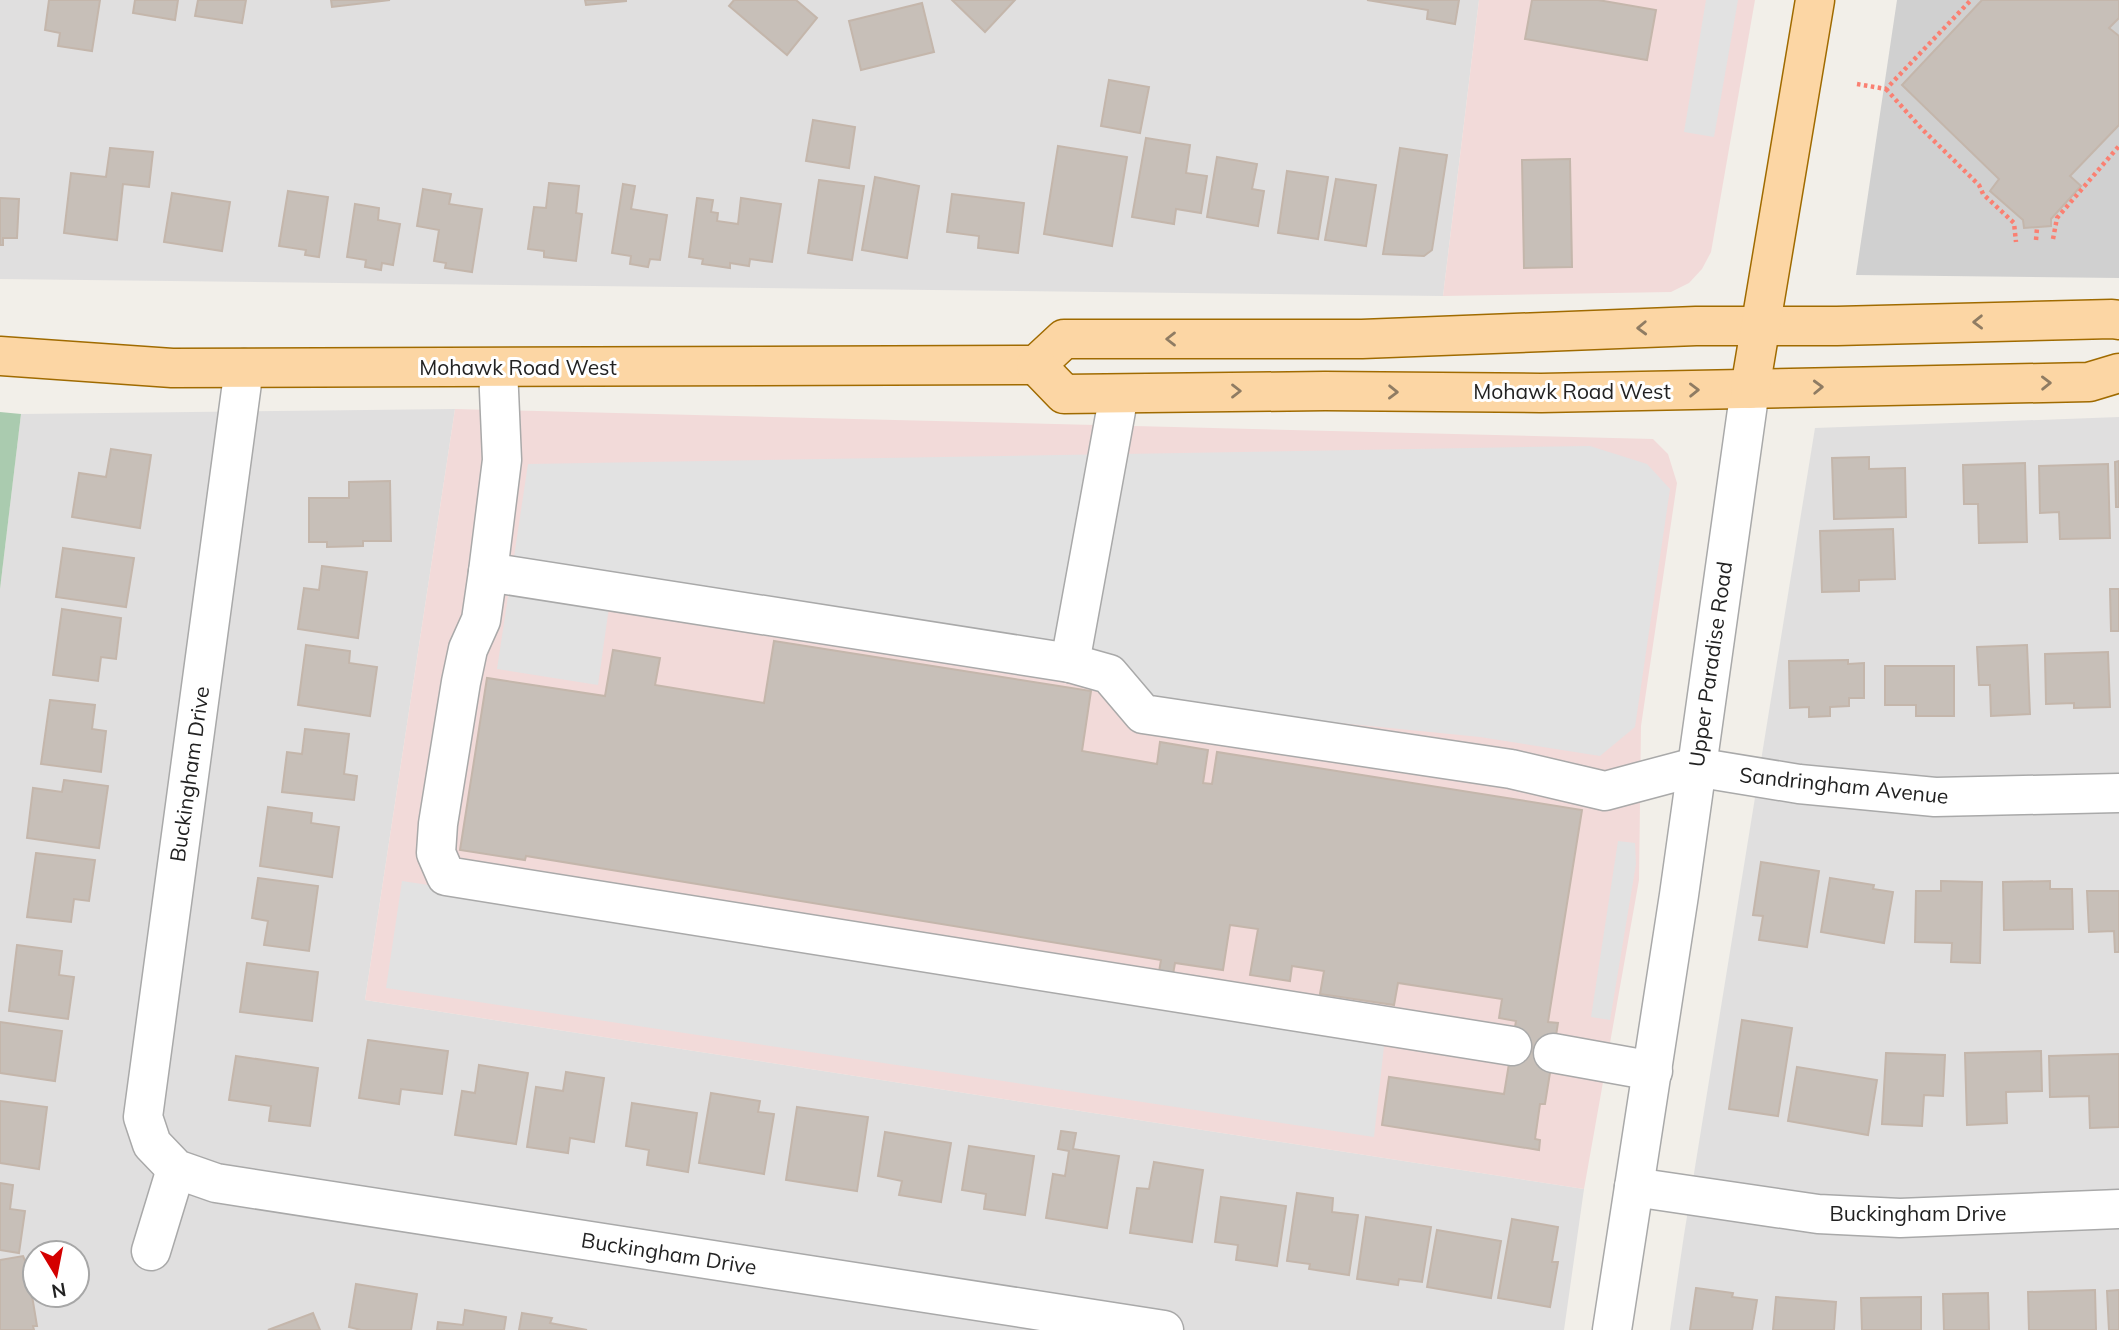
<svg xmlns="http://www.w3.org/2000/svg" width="2119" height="1330" font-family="Mulish,sans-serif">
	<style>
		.residential { fill: #e0dfdf; fill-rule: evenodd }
		.commercial { fill: #f2dad9 }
		.religious { fill: #d0d0d0 }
		.cemetery { fill: #aacbaf }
		.parking { fill: #e2e2e2 }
		.building { fill: #c7bfb8; stroke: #c4b6ab; stroke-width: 2 }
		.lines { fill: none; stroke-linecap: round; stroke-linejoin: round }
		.minor-casing { stroke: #a9a9a9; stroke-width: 41 }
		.major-casing { stroke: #a06b00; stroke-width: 41 }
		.path { stroke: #fa8072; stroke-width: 4.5; stroke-dasharray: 3.5 3.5; stroke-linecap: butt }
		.minor { stroke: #fff; stroke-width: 38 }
		.major { stroke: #fcd6a4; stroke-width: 38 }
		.oneway { stroke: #8f7c63 }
		.labels { text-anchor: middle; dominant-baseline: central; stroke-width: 6; stroke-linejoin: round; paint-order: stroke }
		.street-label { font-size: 21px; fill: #222; stroke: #fff }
	</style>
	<rect width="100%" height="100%" fill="#f2efe9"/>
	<g class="residential">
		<path d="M0 0H1479L1443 296 0 279Z"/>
		<path d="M455 409 365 1000 1584 1189 1564 1330H0V589L21 414ZM35 1253H77V1295H35Z"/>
		<path d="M2119 417V1330H1670L1684 1235 1815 428Z"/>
	</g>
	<g class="commercial">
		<path d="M1479 0H1755L1711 252 1702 269 1689 283 1671 292 1443 296Z"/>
		<path d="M455 409 1653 439 1668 454 1677 483 1641 726 1639 880 1584 1189 365 1000Z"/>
	</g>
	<path class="religious" d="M1897 0H2119V278L1856 275Z"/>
	<path class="cemetery" d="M0 412 21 414 0 589Z"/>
	<g class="parking">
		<path d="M1706 0H1738L1714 137 1684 132Z"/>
		<path d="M1590 446 1647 464 1670 489 1635 727 1600 756 1480 737 1150 704 1098 679 611 593 598 685 497 669 528 464Z"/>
		<path d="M1618 841 1635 843 1636 864 1610 1020 1591 1017Z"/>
		<path d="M402 881 1386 1028 1374 1137 386 988Z"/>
	</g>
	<g class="building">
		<path d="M49 0H100L92 51 58 46 60 33 45 30Z"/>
		<path d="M135 0H178L175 20 133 13Z"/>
		<path d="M198 0H246L242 23 195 16Z"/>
		<path d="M331 0H390L332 7Z"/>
		<path d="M585 0H626V1L586 5Z"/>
		<path d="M734 0H796L817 18 787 55 729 6Z"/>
		<path d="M952 0H1015L985 32Z"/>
		<path d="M1367 0H1459L1455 24 1427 19 1428 10Z"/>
		<path d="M1532 0H1598L1656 10 1647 60 1525 39Z"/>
		<path d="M1982 0H2119V18L2109 28 2119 36V125L2070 176 2081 186 2051 219V226L2024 228 2023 220 1990 191 1999 179 1902 85Z"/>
		<path d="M922 3 934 52 861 70 849 21Z"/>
		<path d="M1109 80 1149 87 1140 133 1101 126Z"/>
		<path d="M813 120 855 127 849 168 806 161Z"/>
		<path d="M1146 138 1190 145 1186 173 1207 176 1201 213 1176 209 1174 224 1132 217Z"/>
		<path d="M1058 146 1127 157 1112 246 1044 234Z"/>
		<path d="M110 148 153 152 149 187 123 184 117 240 64 233 71 173 106 177Z"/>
		<path d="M1400 148 1447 155 1432 250 1424 256 1383 254Z"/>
		<path d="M1217 157 1257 164 1252 189 1264 191 1258 226 1207 217Z"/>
		<path d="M1570 159 1572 267 1524 268 1522 160Z"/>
		<path d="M1287 171 1328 177 1318 239 1278 233Z"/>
		<path d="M875 177 919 186 907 258 862 250Z"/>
		<path d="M1336 179 1376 185 1366 246 1325 240Z"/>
		<path d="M819 180 864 186 852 260 808 253Z"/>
		<path d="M549 183 579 186 576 213 582 214 576 261 544 257V251L528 249 534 207 546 208Z"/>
		<path d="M623 184 635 186 631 209 667 215 660 260 650 259 648 267 630 264 631 256 612 253Z"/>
		<path d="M423 189 451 194 449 204 482 209 472 272 445 268 446 263 434 261 439 230 417 226Z"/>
		<path d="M288 191 328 197 319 257 305 255 306 250 279 246Z"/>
		<path d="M172 193 230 202 222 251 164 242Z"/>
		<path d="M952 194 1024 203 1018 253 978 248 979 236 947 232Z"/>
		<path d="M0 198 19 199 17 238H3V245H0Z"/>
		<path d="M697 198 713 200 711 212 718 213 717 221 738 224 741 198 781 204 772 262 750 259 749 266 730 263V268L702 264 703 259 689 257Z"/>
		<path d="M355 204 379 208 378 220 400 224 393 265 382 263 381 270 365 267 366 260 347 257Z"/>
		<path d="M111 449 151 455 140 528 72 517 79 473 106 477Z"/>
		<path d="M1869 457V469L1905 468 1906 517 1834 519 1832 458Z"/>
		<path d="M2119 461V507H2116L2115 462Z"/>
		<path d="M2025 463 2027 542 1979 543 1978 504H1964L1963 465Z"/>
		<path d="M2108 464 2110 538 2060 539 2059 512 2040 513 2039 466Z"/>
		<path d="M390 481 391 541H363V546L327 547V542H309V498H349V482Z"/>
		<path d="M1893 529 1895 579 1859 580V591L1822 592 1820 531Z"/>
		<path d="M63 548 134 558 126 607 56 597Z"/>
		<path d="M322 566 367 572 358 638 298 629 304 588 319 590Z"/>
		<path d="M2110 589H2119V631H2111Z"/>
		<path d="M62 609 121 618 116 659 101 657 98 681 53 675Z"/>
		<path d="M774 641 1091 691 1082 751 1157 764 1160 742 1208 750 1203 783 1212 784 1217 752 1582 810 1548 1022 1558 1023 1545 1104H1540L1535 1139 1540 1140 1539 1150 1382 1125 1389 1077 1504 1094 1516 1021 1499 1018 1502 999 1398 983 1394 1005 1320 994 1324 971 1292 966 1290 981 1250 975 1258 929 1230 925 1223 970 1175 963 1172 980 1158 978 1161 960 526 856 525 860 460 850 487 678 605 696 613 650 660 658 655 685 764 703Z"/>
		<path d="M306 645 350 651 349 663 377 667 370 716 298 705Z"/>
		<path d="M2027 645 2030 714 1991 716 1990 685H1979L1977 647Z"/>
		<path d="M2108 652 2110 707 2074 708V703L2046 704 2045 654Z"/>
		<path d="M1848 660V664L1864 663V698H1849V706L1830 707V716L1809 717V707L1790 708 1789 661Z"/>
		<path d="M1885 666H1954V716H1916V705H1885Z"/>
		<path d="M50 700 95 705 92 729 106 731 101 772 41 764Z"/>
		<path d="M305 729 349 734 344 774 357 776 354 800 282 792 287 752 302 754Z"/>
		<path d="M64 780 108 786 99 848 27 838 33 788 62 792Z"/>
		<path d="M268 807 312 813 311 823 339 827 332 877 260 866Z"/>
		<path d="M36 853 95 860 89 901 74 899 71 922 27 917Z"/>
		<path d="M1761 862 1819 871 1807 947 1759 940 1763 916 1753 915Z"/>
		<path d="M258 878 318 886 309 951 264 945 268 921 252 918Z"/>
		<path d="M1830 878 1874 885 1873 889 1893 892 1884 943 1821 932Z"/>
		<path d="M1941 881 1982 882 1980 963 1951 962 1952 943 1915 942 1916 891H1941Z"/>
		<path d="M2050 881V889H2072L2073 929 2004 930 2003 882Z"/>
		<path d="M2087 891H2119V952H2115L2114 931 2089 932Z"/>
		<path d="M17 945 62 951 59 975 74 977 68 1019 9 1011Z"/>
		<path d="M247 963 318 972 312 1021 240 1012Z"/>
		<path d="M1742 1020 1792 1028 1778 1116 1729 1109Z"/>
		<path d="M0 1022 62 1031 55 1081 0 1073Z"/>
		<path d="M368 1040 448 1051 442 1094 401 1089 399 1104 359 1098Z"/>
		<path d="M2041 1051 2042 1091 2006 1092 2007 1123 1967 1125 1965 1053Z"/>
		<path d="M1886 1053 1945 1055 1943 1096 1924 1095 1922 1126 1882 1124Z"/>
		<path d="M2119 1054V1127L2090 1128 2089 1096 2050 1097 2049 1056Z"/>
		<path d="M236 1056 318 1068 310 1126 269 1121 271 1106 229 1100Z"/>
		<path d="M479 1065 528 1073 516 1144 455 1135 462 1091 475 1093Z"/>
		<path d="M1797 1067 1877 1080 1868 1135 1788 1121Z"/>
		<path d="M566 1072 604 1078 594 1142 570 1138 568 1153 527 1147 536 1087 563 1091Z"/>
		<path d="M711 1093 760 1101 758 1112 774 1114 764 1174 699 1163Z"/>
		<path d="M0 1101 47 1107 39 1169 0 1163Z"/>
		<path d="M632 1103 697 1113 688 1172 647 1165 649 1150 626 1146Z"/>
		<path d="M797 1107 868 1117 857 1191 786 1180Z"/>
		<path d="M1061 1131 1076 1133 1073 1149 1119 1156 1107 1228 1046 1218 1053 1174 1065 1176 1069 1151 1058 1149Z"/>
		<path d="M885 1132 951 1143 941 1202 899 1195 902 1181 878 1176Z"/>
		<path d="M969 1146 1034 1156 1025 1215 984 1209 986 1194 962 1190Z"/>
		<path d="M1154 1162 1203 1170 1192 1242 1130 1233 1137 1188 1149 1189Z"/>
		<path d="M0 1183 13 1185 10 1209 25 1211 19 1253 0 1250Z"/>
		<path d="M1297 1193 1333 1198 1332 1212 1358 1215 1349 1275 1309 1269 1310 1264 1287 1261Z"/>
		<path d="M1221 1197 1286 1206 1277 1266 1236 1260 1238 1245 1215 1242Z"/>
		<path d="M1366 1217 1431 1227 1422 1282 1399 1279 1398 1285 1357 1279Z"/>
		<path d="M1512 1219 1558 1227 1552 1262H1558L1550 1307 1498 1298Z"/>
		<path d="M1437 1230 1501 1241 1491 1298 1427 1287Z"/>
		<path d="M23 1256 27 1265 37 1326H33L34 1330H0V1260Z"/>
		<path d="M356 1284 417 1294 411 1330H361L349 1327Z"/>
		<path d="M1696 1288 1733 1293 1732 1297 1757 1300 1752 1330H1690Z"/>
		<path d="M2095 1290 2096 1330H2029L2028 1292Z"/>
		<path d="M2119 1290V1330H2109L2107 1291Z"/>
		<path d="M1988 1293 1989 1330H1944L1943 1294Z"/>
		<path d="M1776 1297 1836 1302 1834 1330H1773Z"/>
		<path d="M1921 1297V1330H1862L1861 1298Z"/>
		<path d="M465 1310 506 1317 504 1330H437L438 1322 463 1325Z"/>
		<path d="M313 1313 320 1330H268Z"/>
		<path d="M522 1313 552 1318 550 1323 587 1330H519Z"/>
	</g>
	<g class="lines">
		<g class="minor-casing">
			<g id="minor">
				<path d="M244 368 143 1117 152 1144 176 1169 216 1183 1164 1330"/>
				<path d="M498 368 502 460 488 572 481 620 468 649 461 682 438 824 436 853 446 876 1512 1046"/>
				<path d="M488 572 1070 663 1109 674 1143 714 1511 769 1605 791 1695 767 1799 784 1935 797 2119 793"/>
				<path d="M1070 663 1119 394"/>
				<path d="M1553 1053 1653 1071"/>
				<path d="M1634 1187 1818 1214 1900 1218 2119 1209"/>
				<path d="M151 1251 176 1169"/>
				<path d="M1612 1330 1679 895 1750 389"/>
			</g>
		</g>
		<g class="major-casing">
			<g id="major">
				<path d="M0 356 172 368 1036 365 1064 339H1362L1696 326H1837L2112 319 2119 320"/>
				<path d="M1036 365 1064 394 1325 391 1541 393 2089 382 2119 373"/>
				<path d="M1750 389 1815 0"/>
			</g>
		</g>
		<g class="path">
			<path d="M1857 84 1886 89 1971 0"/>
			<path d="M1886 89 1922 129 1979 185 1983 194 2014 223 2016 242"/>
			<path d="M2053 239 2057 218 2119 146"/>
			<path d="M2036 240 2037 228"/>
		</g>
		<use href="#minor" class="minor"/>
		<use href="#major" class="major"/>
	</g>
	<defs><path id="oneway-chevron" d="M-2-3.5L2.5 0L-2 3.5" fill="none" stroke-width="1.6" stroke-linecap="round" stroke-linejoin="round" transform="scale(1.75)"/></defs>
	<g class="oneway">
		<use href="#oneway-chevron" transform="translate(1978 322) rotate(179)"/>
		<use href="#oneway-chevron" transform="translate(1642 328) rotate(178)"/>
		<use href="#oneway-chevron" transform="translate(1171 339) rotate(180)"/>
		<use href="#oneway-chevron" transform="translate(2046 383) rotate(-1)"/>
		<use href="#oneway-chevron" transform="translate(1818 387) rotate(-2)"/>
		<use href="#oneway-chevron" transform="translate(1694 390) rotate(-1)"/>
		<use href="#oneway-chevron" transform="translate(1236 391)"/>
		<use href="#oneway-chevron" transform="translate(1393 392) rotate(1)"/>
	</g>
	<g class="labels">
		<g class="street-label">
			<text x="518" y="367">Mohawk Road West</text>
			<text x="1572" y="391">Mohawk Road West</text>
			<text transform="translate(1710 664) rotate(-82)">Upper Paradise Road</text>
			<text transform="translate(189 774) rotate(-82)">Buckingham Drive</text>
			<text transform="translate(1844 785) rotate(6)">Sandringham Avenue</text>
			<text x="1918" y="1213">Buckingham Drive</text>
			<text transform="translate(669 1253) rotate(9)">Buckingham Drive</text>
		</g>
	</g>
	<g transform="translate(56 1274) rotate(170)"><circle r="33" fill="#ffffff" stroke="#a7a7a7" stroke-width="2"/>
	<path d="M0-5L12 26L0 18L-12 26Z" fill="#d40000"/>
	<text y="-10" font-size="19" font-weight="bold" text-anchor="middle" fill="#222222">N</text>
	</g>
</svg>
